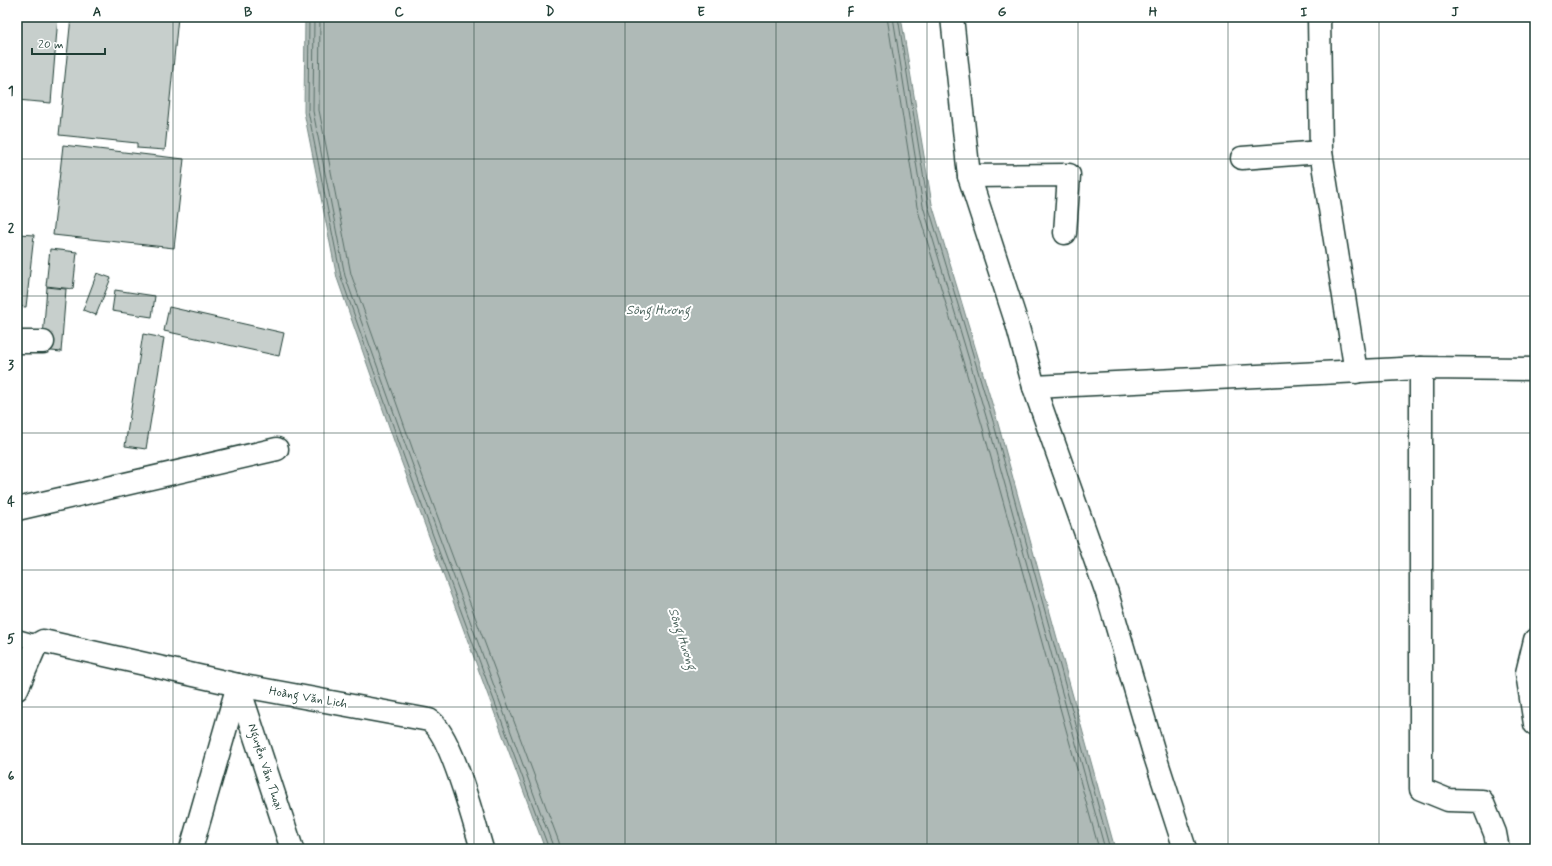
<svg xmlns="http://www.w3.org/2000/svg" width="1552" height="866" font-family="Mynerve,sans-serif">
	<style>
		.water { fill: #afbab7; stroke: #758883 }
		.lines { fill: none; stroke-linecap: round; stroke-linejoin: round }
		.shore { stroke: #596f68; stroke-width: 1 }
		.building { fill: #c7cfcc; stroke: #1f3d34 }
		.lane-casing { stroke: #1f3d34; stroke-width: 17 }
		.street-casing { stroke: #1f3d34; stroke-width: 25 }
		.lane { stroke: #fff; stroke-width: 14 }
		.street { stroke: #fff; stroke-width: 22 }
		.grid { fill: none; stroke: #1f3d34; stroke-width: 1; stroke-opacity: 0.55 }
		.labels { text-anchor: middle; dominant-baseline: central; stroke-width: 4; stroke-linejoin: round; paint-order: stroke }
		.street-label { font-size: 12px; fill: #1f3d34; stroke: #fff }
		.water-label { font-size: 13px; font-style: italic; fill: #4a625b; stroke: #fff }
		.neatline { fill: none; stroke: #1f3d34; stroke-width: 1.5 }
		.grid-label { font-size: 13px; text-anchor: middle; font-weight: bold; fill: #1f3d34 }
	</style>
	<rect width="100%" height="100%" fill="#fff"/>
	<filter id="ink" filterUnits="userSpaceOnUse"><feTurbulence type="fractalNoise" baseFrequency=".025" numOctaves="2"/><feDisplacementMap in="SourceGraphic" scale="8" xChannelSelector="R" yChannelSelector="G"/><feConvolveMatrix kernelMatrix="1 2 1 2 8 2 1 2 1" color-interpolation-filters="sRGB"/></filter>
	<g filter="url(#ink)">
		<path class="water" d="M305 17H901L932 204 997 420 1115 849H545L400 458 337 278 304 112Z"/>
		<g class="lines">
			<g class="shore">
				<path d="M309 17 308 111 341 277 404 457 549 849"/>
				<path d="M314 17 313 111 345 276 409 455 554 849"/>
				<path d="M320 17 319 110 351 274 414 453 559 842 560 849"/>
				<path d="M887 17 917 207 982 425 1099 849"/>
				<path d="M893 17 923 206 988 423 1105 849"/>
				<path d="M898 17 928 205 993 421 1110 849"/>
			</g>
		</g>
		<g class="building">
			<path d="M17 17H58L51 103 17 100Z"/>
			<path d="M71 17H178L165 150 137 148V143L59 135Z"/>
			<path d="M63 145 184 159 174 248 53 235Z"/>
			<path d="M18 234 34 235 26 307 17 306Z"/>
			<path d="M50 249 77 252 73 289 46 286Z"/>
			<path d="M97 273 111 278 96 315 83 310Z"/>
			<path d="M47 287 66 289 61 352 42 350Z"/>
			<path d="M115 290 155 296 152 317 112 311Z"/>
			<path d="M169 307 284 333 279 356 164 331Z"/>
			<path d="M143 334 164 338 146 449 125 446Z"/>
		</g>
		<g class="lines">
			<g class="lane-casing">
				<path id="lane" d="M17 637 38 643"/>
			</g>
			<g class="street-casing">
				<g id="street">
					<path d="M952 17 969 176 1017 324 1034 387 1107 593 1154 753 1185 849"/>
					<path d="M1319 17 1321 152 1356 372"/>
					<path d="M1242 158 1321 152"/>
					<path d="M969 176 1069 175 1065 233"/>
					<path d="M17 342H43"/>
					<path d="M1421 368V789L1448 800 1482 801 1495 833 1498 849"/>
					<path d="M1034 387 1421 368 1535 369"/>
					<path d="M17 509 277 449"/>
					<path d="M1535 640 1527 673 1535 724"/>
					<path d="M238 685 292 849"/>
					<path d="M17 689 36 645 43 641 238 685 429 720C451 732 474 823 482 849"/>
					<path d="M191 849 238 685"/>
				</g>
			</g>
			<use href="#lane" class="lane"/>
			<use href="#street" class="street"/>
		</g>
	</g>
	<path class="grid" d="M173 17V849M324 17V849M474 17V849M625 17V849M776 17V849M927 17V849M1078 17V849M1228 17V849M1379 17V849M17 159H1535M17 296H1535M17 433H1535M17 570H1535M17 707H1535"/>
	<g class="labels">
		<g class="street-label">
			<text transform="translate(308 698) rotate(10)">Hoàng Văn Lịch</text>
			<text transform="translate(265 767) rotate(72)">Nguyễn Văn Thoại</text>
		</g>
		<g class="water-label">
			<text x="658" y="310">Sông Hương</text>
			<text transform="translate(682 639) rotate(72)">Sông Hương</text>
		</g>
	</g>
	<rect width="1552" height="866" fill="none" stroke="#fff" stroke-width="44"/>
	<path d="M32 48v6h73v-6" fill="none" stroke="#1f3d34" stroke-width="2"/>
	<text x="38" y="48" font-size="12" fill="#1f3d34" stroke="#ffffff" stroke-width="3" paint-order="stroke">20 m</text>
	<rect x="22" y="22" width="1508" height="822" class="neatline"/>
	<g class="grid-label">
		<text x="97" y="16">A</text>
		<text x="248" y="16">B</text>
		<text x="399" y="16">C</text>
		<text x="550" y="16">D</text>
		<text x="701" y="16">E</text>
		<text x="851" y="16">F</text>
		<text x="1002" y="16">G</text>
		<text x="1153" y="16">H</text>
		<text x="1304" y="16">I</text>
		<text x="1455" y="16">J</text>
		<text x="11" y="95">1</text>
		<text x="11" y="232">2</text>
		<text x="11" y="369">3</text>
		<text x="11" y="506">4</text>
		<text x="11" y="643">5</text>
		<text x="11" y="780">6</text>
	</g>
</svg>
